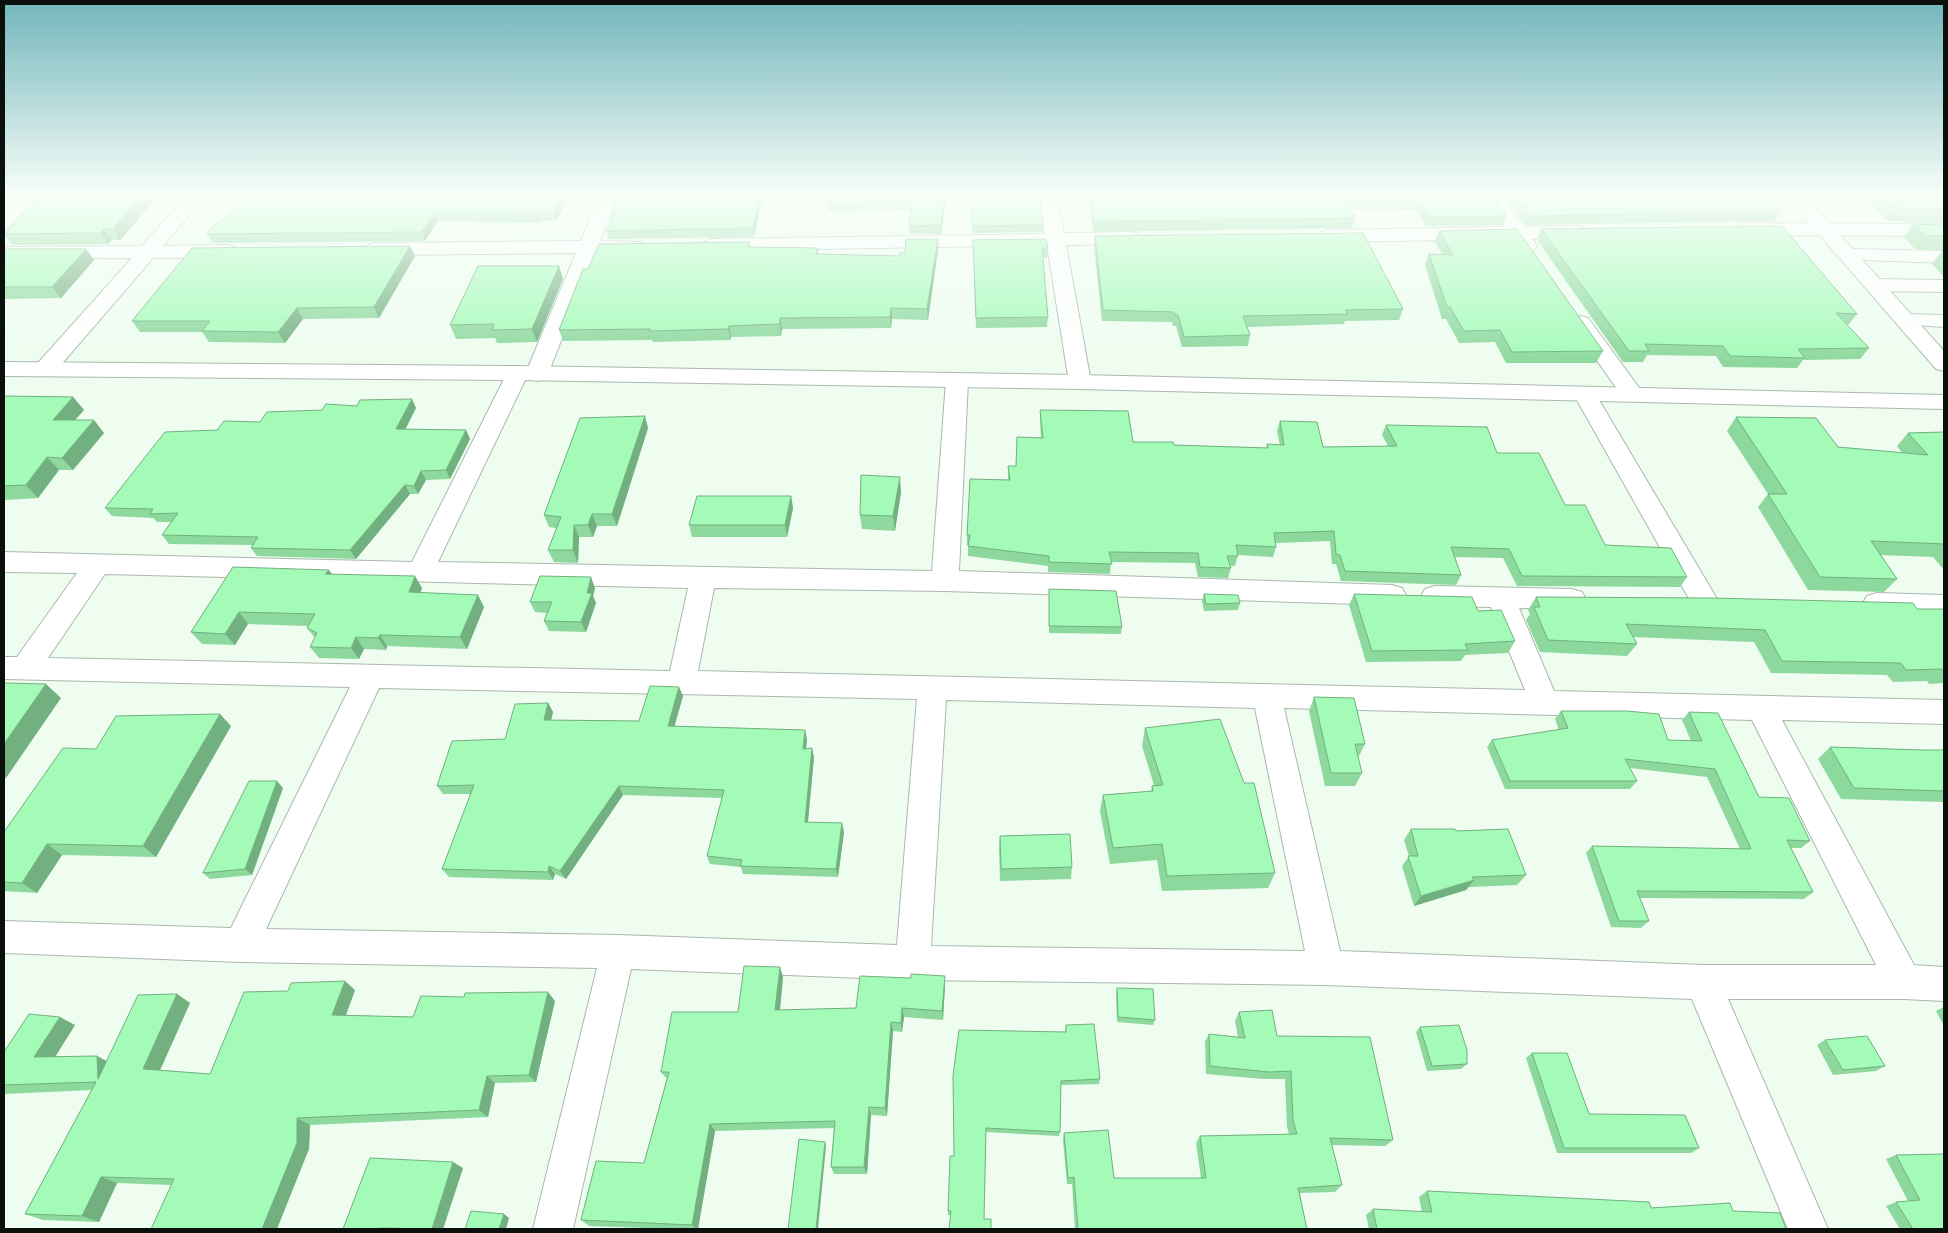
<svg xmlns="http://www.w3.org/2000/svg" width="1948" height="1233" font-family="'Space Grotesk',sans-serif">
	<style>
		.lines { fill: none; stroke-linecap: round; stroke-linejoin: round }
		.street-casing { stroke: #aab8ac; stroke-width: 2 }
		.secondary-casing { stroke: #aab8ac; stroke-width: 2 }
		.street { fill: #fff; fill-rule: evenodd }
		.secondary { fill: #fff; fill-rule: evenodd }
		.wall { fill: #8cd89d }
		.shaded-wall { fill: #72b080 }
		.building { fill: #a3fbb7; stroke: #72b080 }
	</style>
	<rect width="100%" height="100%" fill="#eefdf0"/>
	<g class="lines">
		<g class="street-casing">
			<g id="street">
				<path d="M188 194H207L163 246 227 245 234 247 237 251 234 255 227 257 153 258 53 374 45 376 37 374 34 369 37 364 132 258 4 259V247L142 246Z"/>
				<path d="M600 194H618L600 241 642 242 645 246 642 250 596 252 548 374 545 379 537 381 529 379 527 376 438 562 932 571 946 381 949 376 957 374 965 376 968 381 959 571 1392 585 1402 588 1406 595 1402 602 1392 605 945 591 714 588 698 671 1525 690 1491 607 1435 606 1425 603 1421 596 1425 589 1435 586 1572 589 1582 592 1586 599 1582 606 1572 609 1519 608 1554 691 1944 700V724L1782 720 1914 965 1944 967V1001L1904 999H1728L1828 1229H1788L1692 999 1326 985 913 980 631 969 573 1229H533L597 968 241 962 4 953V921L231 928 350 687 4 679V657H17L77 573 4 572V552L412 562 507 373 510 368 518 366 527 370 576 253 375 255 368 253 365 249 368 245 375 243 581 241ZM105 574 688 588 670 671 48 658ZM379 688 917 699 897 945 618 935 266 929ZM946 700 1255 708 1305 951 931 946ZM1284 708 1752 720 1876 965H1703L1340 951Z"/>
				<path d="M1039 194H1057L1064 233 1132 232 1139 234 1142 238 1139 242 1132 244 1066 245 1091 382 1088 387 1080 389 1072 387 1069 382 1047 245 713 251 706 249 703 245 706 241 713 239 1045 234Z"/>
				<path d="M1483 194H1501L1524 227 1577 226 1584 228 1587 232 1584 236 1577 238 1532 239 1537 246 1534 250 1527 252 1520 250 1512 239 1328 242 1321 240 1318 236 1321 232 1328 230 1505 227Z"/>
				<path d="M1748 223 1944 224V236L1748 235 1741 233 1738 229 1741 225Z"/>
				<path d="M1847 249 1944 251V263L1840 259 1837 255 1840 251Z"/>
				<path d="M1874 279 1944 280V292L1874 291 1867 289 1864 285 1867 281Z"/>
				<path d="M1905 314 1944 315V327L1898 324 1894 320 1898 316Z"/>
				<path d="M1581 316 1588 318 1640 389 1643 394 1640 399 1632 401 1624 399 1570 322 1574 318Z"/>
				<path d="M1585 388 1593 390 1596 395 1713 592 1717 599 1713 606 1703 609 1693 606 1574 395 1577 390Z"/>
				<path d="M1877 593 1944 595V615L1877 613 1867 610 1863 603 1867 596Z"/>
			</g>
		</g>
		<g class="secondary-casing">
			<g id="secondary">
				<path d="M1784 194H1803L1944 351V371L1936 369Z"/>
				<path d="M4 362 518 366 1080 375 1944 395V409L1080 389 518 380 4 376Z"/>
			</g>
		</g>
		<use href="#street" class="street"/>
		<use href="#secondary" class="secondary"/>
	</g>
	<g class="wall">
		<path d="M19 194H160L120 240H112L108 244 12 245 4 235V233L38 197H22Z"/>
		<path d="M568 194 557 220 540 221 539 223 438 221 425 241 212 243 207 234Z"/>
		<path d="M618 194H947L941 234H909V226L911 210 827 211V200L762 199 754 237 609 239 607 231 613 218 612 212Z"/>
		<path d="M972 194 1043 225V232L972 233Z"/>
		<path d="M1089 194H1491L1506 216 1502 225 1426 226 1417 210 1350 209 1355 218 1352 228 1093 232Z"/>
		<path d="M1502 194H1763L1781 212 1775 221 1526 225Z"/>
		<path d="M1861 194H1944V223L1888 221Z"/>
		<path d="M1913 224 1944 225V250L1915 249 1904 237Z"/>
		<path d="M1541 229 1857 314 1849 324H1846L1869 348 1860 359 1803 360 1797 368 1723 367 1716 356 1647 355 1643 362H1623L1537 240Z"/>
		<path d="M1439 231 1603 351 1596 363H1506L1495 342 1459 343 1446 319H1442L1425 265 1429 254H1442L1435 242Z"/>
		<path d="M1095 236 1403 309 1399 320 1345 321 1344 324 1247 327 1250 335 1248 346 1182 347 1176 326H1173L1172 322 1102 321 1094 247Z"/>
		<path d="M973 240 1048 248 1047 258H1043L1048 317 1047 327 976 328Z"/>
		<path d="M749 242 750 247 818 248V254L900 256 938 250 928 320 892 319 891 328 782 329 781 336 731 337V340L653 342 652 340 563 341 559 330 588 269Z"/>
		<path d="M4 249 94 260 61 298 4 299Z"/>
		<path d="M1942 251H1944V277L1932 264Z"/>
		<path d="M415 256 379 318 303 319 285 343 209 342 202 332H140L132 321Z"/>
		<path d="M559 266 563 279 537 342 497 343 495 338 456 339 450 325Z"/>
		<path d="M4 396 73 397 84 410 75 420 104 433 73 470H59L38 498 4 500Z"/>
		<path d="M357 406 416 408 405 429 466 430 470 439 450 479 426 480 418 494H410L356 559 257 556 251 548 253 545 169 544 162 535 171 522H157L153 518 112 516 105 508 217 430 322 410Z"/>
		<path d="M1040 410 1133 442 1174 445 1266 448 1267 444 1280 445 1277 431 1280 421 1323 447 1388 446 1382 435 1386 425 1497 453 1565 505 1605 545 1687 577 1680 587 1517 586 1503 558 1455 557 1461 575 1456 585 1341 581 1336 564H1332L1330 541 1276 543V547L1273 557 1238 555 1235 566H1230L1231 568 1228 578 1198 577 1195 563 1111 562 1110 574 1048 572V566L968 556V545H967V535L1008 480V466H1016L1041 438 1040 420Z"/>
		<path d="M1736 417 1838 447 1902 453 1897 446 1908 433 1944 432V570L1933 557 1881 555 1897 579 1884 592 1808 590 1758 507 1768 494 1727 431Z"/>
		<path d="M648 428 617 526H597L593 537H579L578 563 554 562 548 550 556 528 549 527 544 515Z"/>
		<path d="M901 492 895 531 862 529 860 515Z"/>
		<path d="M791 496 793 508 787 537H692L689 525Z"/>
		<path d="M233 567 332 575 422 588 420 593 484 607 467 649 387 646 386 650 364 649 359 659 319 658 310 647 315 638 307 628 308 626 248 624 235 645 202 644 191 632Z"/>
		<path d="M595 588 593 596 596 603 586 632 549 631 544 621 547 613 535 612 530 602Z"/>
		<path d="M1049 589 1122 627 1121 634 1049 633Z"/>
		<path d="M1204 594 1240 603 1238 610 1204 611 1202 601Z"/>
		<path d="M1354 594 1478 611 1515 641 1508 653 1465 655 1461 661 1366 662 1349 605Z"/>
		<path d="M1536 597 1917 609H1944V683L1929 684 1927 681 1893 682 1887 675 1771 673 1754 642 1633 637 1637 644 1627 656 1540 652 1526 620 1530 614 1528 610Z"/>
		<path d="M683 696 674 726 805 730 807 740 806 748 814 757 808 822 844 832 838 877 743 874 741 867 710 864 707 856 722 798 623 795 566 879 555 874 553 880 449 877 442 869 471 794H443L437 786 505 739 548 703 553 712 551 720 639 721Z"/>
		<path d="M1314 697 1365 744 1358 758 1362 773 1355 786H1325L1309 711Z"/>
		<path d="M1561 711 1668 740 1691 741 1682 720 1689 712 1759 797 1810 841 1801 848H1791L1813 892 1804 899 1640 898 1649 921 1641 928 1611 927 1586 853 1592 846 1740 849 1707 777 1630 768 1637 781 1630 789H1505L1487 747 1492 740 1559 730 1555 719Z"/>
		<path d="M231 726 156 857 62 855 37 893 4 891V832L96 749Z"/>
		<path d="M1145 728 1275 873 1268 888 1162 891 1157 860 1110 864 1100 811 1103 795 1151 791 1152 786 1154 785 1142 746Z"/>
		<path d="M1830 747 1923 750H1944V802L1841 799 1818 759Z"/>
		<path d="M283 788 252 875 210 879 203 873Z"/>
		<path d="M1411 829 1456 831 1526 875 1517 885 1469 887 1466 890 1414 906 1402 866 1409 856 1404 840Z"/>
		<path d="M1000 836 1072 867 1071 879 1000 881 999 848Z"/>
		<path d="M783 977 780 1010 856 1008 945 985 943 1020 904 1017 902 1032 893 1031 887 1116 871 1115 867 1174H834L831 1167 834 1128 715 1131 698 1229H671L589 1226 581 1220 644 1163 667 1079 661 1072Z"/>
		<path d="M1117 988 1155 1020 1153 1025 1117 1022 1116 993Z"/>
		<path d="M355 990 346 1015 413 1017 555 1001 536 1082 495 1083 488 1117 310 1125 309 1149 171 1185 117 1183 99 1222 43 1220 25 1214 92 1090 4 1094V1052L75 1025 55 1057 97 1056 106 1061 177 994 190 1003 160 1070 210 1074Z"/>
		<path d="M1944 1007V1026L1936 1011Z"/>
		<path d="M1239 1012 1277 1036 1393 1140 1385 1146 1332 1145 1342 1185 1335 1192 1300 1193 1307 1229H1075L1072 1184H1067L1063 1140 1064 1133 1114 1178H1201L1196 1143 1200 1136 1289 1134 1287 1127 1285 1079H1264L1206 1074 1205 1042 1209 1034 1238 1037 1235 1021Z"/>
		<path d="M1066 1025 1100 1079 1099 1084 1061 1085 1060 1132 1059 1136 986 1132 950 1215H948V1211L954 1156 1065 1032Z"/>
		<path d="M1420 1027 1467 1064 1461 1069 1427 1071 1416 1032Z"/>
		<path d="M1825 1040 1885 1066 1876 1071 1833 1075 1817 1045Z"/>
		<path d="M1532 1053 1589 1114 1699 1148 1691 1153H1557L1526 1058Z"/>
		<path d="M1896 1155 1944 1229H1900L1886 1206 1896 1202 1908 1201 1886 1159Z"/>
		<path d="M463 1168 443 1229H343Z"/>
		<path d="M1427 1191 1651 1208 1733 1211 1786 1229H1369L1366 1215 1373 1209 1422 1212 1419 1197Z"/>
	</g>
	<g class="shaded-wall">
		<path d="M143 194H160L120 240 113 229Z"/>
		<path d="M562 194H568L557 220 554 212Z"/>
		<path d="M760 194H761L762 199 754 237 753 228Z"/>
		<path d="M945 194H947L941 234V225Z"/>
		<path d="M537 212 540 221 539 223 536 214Z"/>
		<path d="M434 213 438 221 425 241 422 232Z"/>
		<path d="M104 229 112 240 108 244 100 233Z"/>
		<path d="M938 239V250L928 320 927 309Z"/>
		<path d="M410 246 415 256 379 318 374 307Z"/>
		<path d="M86 249 94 260 61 298 52 287Z"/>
		<path d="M559 266 563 279 537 342 532 329Z"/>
		<path d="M297 308 303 319 285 343 278 332Z"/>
		<path d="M891 308 892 319 891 328 890 317Z"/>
		<path d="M780 318 782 329 781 336 780 324Z"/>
		<path d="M729 326 731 337V340L728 329Z"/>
		<path d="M73 397 84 410 64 432 53 420Z"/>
		<path d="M412 399 416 408 401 438 396 429Z"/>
		<path d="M645 416 648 428 617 526 612 514Z"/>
		<path d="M94 420 104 433 73 470 62 458Z"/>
		<path d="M466 430 470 439 450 479 446 470Z"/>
		<path d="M47 457 59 470 38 498 26 485Z"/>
		<path d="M421 471 426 480 418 494 414 486Z"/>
		<path d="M900 477 901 492 895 531 893 516Z"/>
		<path d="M405 485 410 494 356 559 350 550Z"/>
		<path d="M791 496 793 508 787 537 785 525Z"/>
		<path d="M592 514 597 526 593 537 588 525Z"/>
		<path d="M574 525 579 537 578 563 573 550Z"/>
		<path d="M329 570 337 581 325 574Z"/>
		<path d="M415 576 422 588 416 604 409 592Z"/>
		<path d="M591 577 595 588 593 596 596 603 586 632 581 622 587 593Z"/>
		<path d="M478 595 484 607 467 649 460 637Z"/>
		<path d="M239 612 248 624 235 645 225 634Z"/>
		<path d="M380 635 387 646 386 650 378 638Z"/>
		<path d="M356 637 364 649 359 659 351 648Z"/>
		<path d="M46 684 61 698 6 778 4 777V744Z"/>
		<path d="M679 687 683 696 672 735 668 726Z"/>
		<path d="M548 703 553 712 549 729 544 720Z"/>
		<path d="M220 714 231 726 156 857 143 846Z"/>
		<path d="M805 730 807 740 805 758 803 749Z"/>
		<path d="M812 748 814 757 807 831 805 822Z"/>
		<path d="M277 781 283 788 252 875 245 869Z"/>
		<path d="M619 786 623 795 566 879 560 871Z"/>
		<path d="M842 823 844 832 838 877 836 869Z"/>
		<path d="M47 844 62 855 37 893 22 883Z"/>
		<path d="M549 866 555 874 553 880 548 872Z"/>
		<path d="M1474 880 1466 890 1414 906 1421 896Z"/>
		<path d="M780 967 783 977 779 1019 775 1010Z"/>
		<path d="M945 976V985L943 1020 942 1011Z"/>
		<path d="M345 981 355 990 343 1023 332 1015Z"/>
		<path d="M548 992 555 1001 536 1082 529 1075Z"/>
		<path d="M177 994 190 1003 157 1077 143 1069Z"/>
		<path d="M902 1008 904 1017 902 1032 901 1023Z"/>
		<path d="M60 1017 75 1025 50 1065 34 1057Z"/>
		<path d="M891 1022 893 1031 887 1116 885 1108Z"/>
		<path d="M97 1056 112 1064 98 1079Z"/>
		<path d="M487 1076 495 1083 488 1117 479 1110Z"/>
		<path d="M869 1107 871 1115 867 1174 864 1167Z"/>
		<path d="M297 1118 310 1125 309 1149 277 1229H262Z"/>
		<path d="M710 1124 715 1131 698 1229H697L692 1225Z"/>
		<path d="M825 1142 826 1146 818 1229H816Z"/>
		<path d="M453 1162 463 1168 443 1229H432Z"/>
		<path d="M101 1177 117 1183 99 1222 82 1216Z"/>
		<path d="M504 1214 509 1218 506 1229H499Z"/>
	</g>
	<g class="building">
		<path d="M42 194H143L113 229H104L100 233 4 234Z"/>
		<path d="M269 194H562L554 212H537L536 214 434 213 422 232 207 234 219 220H224L242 198H265Z"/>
		<path d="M618 194H760L753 228 607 231 616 211 612 212Z"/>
		<path d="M827 194H945L941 225 909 226 912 201 826 203Z"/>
		<path d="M972 194H1039L1043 225 972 226Z"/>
		<path d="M1090 194H1491L1506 216 1429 217 1420 201 1345 200 1355 218 1094 222Z"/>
		<path d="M1513 194H1763L1781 212 1530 216Z"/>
		<path d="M1883 194H1944V210L1897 208Z"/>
		<path d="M1913 224 1944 225V236H1925Z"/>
		<path d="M1782 226 1857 314 1836 313 1869 348 1798 349 1805 358 1730 356 1723 346 1645 344 1649 351H1629L1541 229Z"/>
		<path d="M1517 229 1603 351 1512 352 1500 330 1464 331 1450 307H1447L1429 254 1453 255 1439 231Z"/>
		<path d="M1363 233 1403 309 1346 310 1347 314 1243 316 1250 335 1184 337 1178 315H1175L1174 312 1103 310 1095 236Z"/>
		<path d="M906 239H938L927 309 891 308 890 317 780 318V324L729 326 728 329 650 331V329L559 330 583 269H588L599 244 749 242 748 247 818 248 816 254 900 256V253H905Z"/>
		<path d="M1046 239 1048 248H1042L1048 317 976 318 973 240Z"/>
		<path d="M410 246 374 307 297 308 278 332 202 331 210 321H132L192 248Z"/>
		<path d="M4 249H86L52 287H4Z"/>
		<path d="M478 266H559L532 329 492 330 494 324 450 325Z"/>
		<path d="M4 396 73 397 53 420H94L62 458 47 457 26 485 4 486Z"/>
		<path d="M412 399 396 429 466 430 446 470 421 471 414 486 405 485 350 550 251 548 258 537 162 535 178 513 150 514 153 509 105 508 165 432 217 430 224 421 260 422 267 412 322 410 326 404 357 406 360 400Z"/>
		<path d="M1040 410 1128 411 1133 442H1173L1174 445 1268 448 1267 444 1284 445 1280 421 1317 422 1323 447 1397 446 1386 425 1487 427 1497 453H1539L1565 505H1585L1605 545 1671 548 1687 577 1522 576 1509 549 1451 547 1461 575 1345 571 1340 555 1336 554 1334 531 1274 533 1276 547 1236 545 1238 556H1227L1231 568 1200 567 1198 553 1109 552 1112 564 1049 562V556L968 546 970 535H967L970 479 1010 480 1008 466H1016L1017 437 1043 438Z"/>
		<path d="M645 416 612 514H592L588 525H574L573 550H548L561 517 544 515 580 418Z"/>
		<path d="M1736 417 1816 418 1838 447 1928 455 1908 433 1944 432V544L1871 541 1897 579 1820 577 1768 494H1787Z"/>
		<path d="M861 475 900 477 893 516 860 515Z"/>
		<path d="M697 496H791L785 525H689Z"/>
		<path d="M233 567 329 570 325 574 415 576 409 592 478 595 460 637 380 635 378 638 356 637 351 648 310 647 317 633 307 628 315 614 239 612 225 634 191 632Z"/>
		<path d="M540 576 591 577 587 593H592L581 622 544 621 552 602H530Z"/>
		<path d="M1049 589 1116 591 1122 627 1049 626Z"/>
		<path d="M1204 594 1238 595 1240 603 1206 604Z"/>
		<path d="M1354 594 1472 597 1478 611 1501 610 1515 641 1465 644 1468 650 1372 651Z"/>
		<path d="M1536 597 1713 598 1913 603 1917 609H1944V671H1943L1941 669 1906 670 1901 663 1782 661 1765 630 1626 624 1637 644 1548 640 1534 607H1540Z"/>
		<path d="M4 683 46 684 4 744Z"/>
		<path d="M650 686 679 687 668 726 805 730 803 749 812 748 805 822 842 823 836 869 740 866 742 860 707 856 724 790 619 786 560 871 549 866 548 872 442 869 474 785 437 786 452 741 505 739 515 704 548 703 544 720 639 721Z"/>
		<path d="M1314 697 1354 698 1365 744H1355L1362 773H1331Z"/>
		<path d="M1561 711H1627L1659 714 1668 740 1702 741 1689 712 1718 713 1759 797 1789 798 1810 841 1787 840 1813 892 1637 891 1649 921H1619L1592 846 1751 849 1715 769 1625 759 1637 781H1510L1492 740 1568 728Z"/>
		<path d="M220 714 143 846 47 844 22 883 4 882V832L63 748 96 749 116 716Z"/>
		<path d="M1220 719 1244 783H1254L1275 873 1167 876 1162 844 1113 848 1103 795 1153 791 1152 786 1163 785 1145 728Z"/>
		<path d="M1830 747 1923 750H1944V791L1854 788Z"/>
		<path d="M249 781H277L245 869 203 873Z"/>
		<path d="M1411 829H1455L1456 831 1508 829 1526 875 1472 877 1474 880 1421 896 1408 856H1418Z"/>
		<path d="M1070 834 1072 867 1001 869 1000 836Z"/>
		<path d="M744 966 780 967 775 1010 856 1008 860 976 911 978V974L945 976 942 1011 902 1008 901 1023 891 1022 885 1108 869 1107 864 1167H831L835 1121 710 1124 692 1225 581 1220 596 1161 644 1163 669 1072H661L672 1012H738Z"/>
		<path d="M345 981 332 1015 413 1017 421 996 464 997 465 993 548 992 529 1075 487 1076 479 1110 297 1118V1143L262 1229H151L174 1179 101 1177 82 1216 25 1214 96 1082 4 1085V1052L29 1014 60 1017 34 1057 97 1056 98 1079 138 995 177 994 143 1069 210 1074 244 992 288 991 291 983Z"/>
		<path d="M1117 988 1153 989 1155 1020 1118 1017Z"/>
		<path d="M1272 1010 1277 1036 1370 1037 1393 1140 1330 1138 1342 1185 1298 1188 1307 1229H1078L1074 1177 1068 1178 1064 1133 1108 1130 1114 1178H1206L1200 1136 1297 1134 1293 1120 1291 1071 1269 1072 1210 1066 1209 1034 1245 1038 1239 1012Z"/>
		<path d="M1094 1024 1100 1079 1061 1081 1060 1132 986 1128 984 1219H991V1229H949L951 1211H948L950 1156H954L953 1076 959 1030 1066 1032V1025Z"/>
		<path d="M1459 1025 1467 1050V1064L1432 1066 1420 1027Z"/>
		<path d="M1867 1036 1885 1066 1843 1070 1825 1040Z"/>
		<path d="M1532 1053H1567L1589 1114 1685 1115 1699 1148H1564Z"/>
		<path d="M799 1139 825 1142 816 1229H788Z"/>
		<path d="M1944 1154V1229H1913L1896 1202 1920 1200 1896 1155Z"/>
		<path d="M370 1158 453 1162 432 1229 381 1228 380 1229H343Z"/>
		<path d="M1427 1191 1649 1202 1651 1208 1730 1203 1733 1211 1780 1213 1786 1229H1377L1373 1209 1432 1212Z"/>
		<path d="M471 1211 504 1214 499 1229H465Z"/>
	</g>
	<linearGradient id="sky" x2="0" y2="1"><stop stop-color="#71b5bb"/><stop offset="0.53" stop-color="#f7fef8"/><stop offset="1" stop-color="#f7fef8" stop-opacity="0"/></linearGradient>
	<rect width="1948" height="366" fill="url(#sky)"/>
	<rect width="1948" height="1233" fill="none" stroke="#0b100c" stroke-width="10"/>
</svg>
